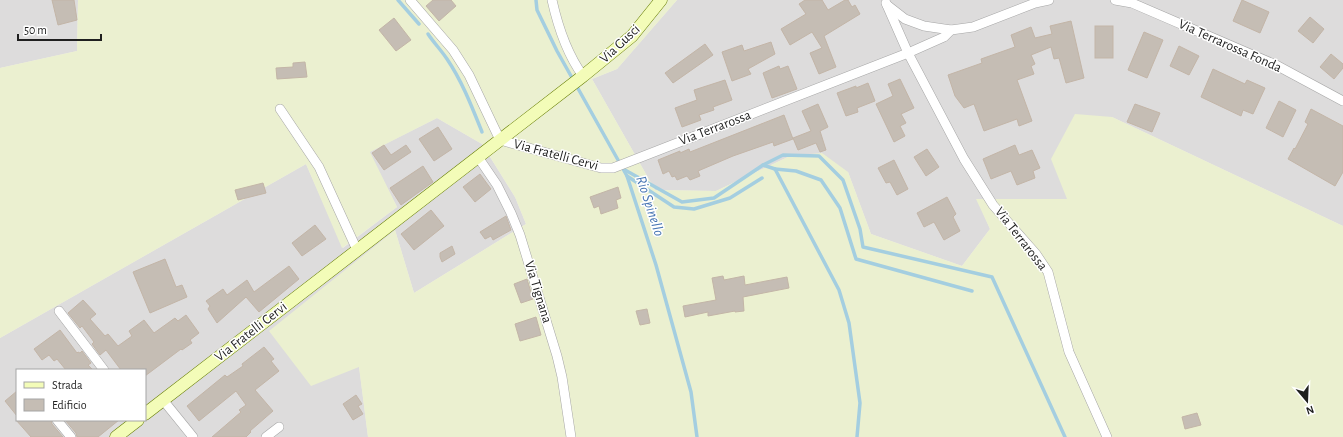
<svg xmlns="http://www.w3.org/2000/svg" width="1343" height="437" font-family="'Alegreya Sans',sans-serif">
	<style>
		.residential { fill: #dddcdc; fill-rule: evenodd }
		.farmland { fill: #ebf0d0 }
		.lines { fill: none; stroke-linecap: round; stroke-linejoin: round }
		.stream { stroke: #a4cee0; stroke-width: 3.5 }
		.building { fill: #c5bdb4; stroke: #c3b5a7 }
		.street-casing { stroke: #a6a6a6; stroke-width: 10 }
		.secondary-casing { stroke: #657c01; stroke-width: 13 }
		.street { stroke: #fff; stroke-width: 9 }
		.secondary { stroke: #f3fcb8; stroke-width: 12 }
		.labels { text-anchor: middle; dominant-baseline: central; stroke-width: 3; stroke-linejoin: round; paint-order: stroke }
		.street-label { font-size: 14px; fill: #1f1f1f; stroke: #fff }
		.water-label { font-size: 15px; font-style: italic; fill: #4775b3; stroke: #fff }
	</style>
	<rect width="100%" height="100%" fill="#f0eee5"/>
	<g class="residential">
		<path d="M0 0H78L77 51 0 68Z"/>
		<path d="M677 0H1343V226L1112 117 1068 199H977L990 229 962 266 871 234 848 172 790 156 716 191 655 190 592 79 617 69Z"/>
		<path d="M437 118 482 144 515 197 526 224 414 293 395 230 359 366 368 437H0V338L306 164 343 248 397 207 369 152ZM17 370H145V420H17Z"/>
	</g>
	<path class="farmland" d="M78 0H677L617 69 592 79 655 190 716 191 790 156 822 153 848 172 871 234 962 266 990 229 976 199H1067L1051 159 1075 114 1112 117 1343 226V437H368L359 367 311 386 269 331 395 230 414 293 526 224 515 197 482 144 437 118 370 152 397 207 342 248 306 164 0 338V68L77 51Z"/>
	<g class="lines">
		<g class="stream">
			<path d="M398 0 419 24"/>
			<path d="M536 0 537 10 557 51 627 176 656 265 691 392 697 437"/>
			<path d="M428 34C434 43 441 50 447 59 462 81 472 107 482 132"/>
			<path d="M763 165 783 155 819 156 843 180 860 229 863 247 992 277 1065 437"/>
			<path d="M775 169 796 171 821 180 840 208 856 259 972 291"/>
			<path d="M625 170 682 202 714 198 763 165 775 169 839 290 849 323 860 403 857 437"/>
			<path d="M627 176 674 207 694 209 730 198 762 178"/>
		</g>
	</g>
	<g class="building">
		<path d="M52 0H74L77 20 58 25Z"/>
		<path d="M433 0H451L456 6 439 21 426 6Z"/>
		<path d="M805 0H822L828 10 845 0H848L852 7 855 5 860 14 824 36 836 67 819 74 810 53 822 48 812 32 790 45 781 29 806 14 799 4Z"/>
		<path d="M1242 0 1269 12 1260 33 1233 21Z"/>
		<path d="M1310 17 1324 29 1313 43 1298 31Z"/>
		<path d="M394 18 411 40 396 51 379 30Z"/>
		<path d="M1071 21 1084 78 1066 83 1059 58 1054 59 1051 47 1031 55 1035 64 1031 66 1034 74 1017 80 1032 121 1019 126 1017 119 984 131 974 104 964 108 955 96 948 75 982 63 981 59 1015 47 1011 35 1031 27 1035 38 1052 34 1050 26Z"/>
		<rect x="1095" y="26" width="18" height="32"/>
		<path d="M1144 32 1163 40 1147 78 1128 70Z"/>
		<path d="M771 42 775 54 748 69 751 74 732 81 722 52 742 45 744 51Z"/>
		<path d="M705 44 713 55 673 83 665 73Z"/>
		<path d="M1179 46 1199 56 1189 75 1170 66Z"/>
		<path d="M1331 54 1343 64V68L1334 79 1320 67Z"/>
		<path d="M305 62 307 77 277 79 276 68 293 67V63Z"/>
		<path d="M779 66 780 69 788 66 797 89 772 98 763 73Z"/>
		<path d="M1213 69 1245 84 1247 80 1265 88 1253 114 1243 110 1241 116 1201 97Z"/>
		<path d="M900 79 914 108 901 114 906 123 900 126 905 136 894 142 876 104 893 96 888 84Z"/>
		<path d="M725 80 732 100 713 107 714 110 699 115 701 120 682 127 675 108 697 100 694 90Z"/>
		<path d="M868 83 875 101 857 108 858 112 846 116 837 93 856 86V88Z"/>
		<path d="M1279 101 1296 110 1283 137 1266 128Z"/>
		<path d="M818 104 828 127 820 131 826 150 820 152 816 143 798 150 793 138 811 131 802 111Z"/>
		<path d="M1135 104 1160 113 1152 132 1127 122Z"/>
		<path d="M1311 109 1343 126V172L1335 186 1288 159 1294 148 1295 149 1308 124 1305 122Z"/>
		<path d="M784 115 793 139 774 146 773 142 733 156 698 171 700 176 690 180 687 176 677 180 675 176 672 177 669 171 663 174 658 160 680 151V153L689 149 690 152Z"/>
		<path d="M438 127 452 149 434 161 419 139Z"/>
		<path d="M384 145 391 155 406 145 411 152 384 170 372 153Z"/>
		<path d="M1015 145 1019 155 1032 150 1040 168 1033 171 1035 178 1017 185 1011 171 991 179 983 159Z"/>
		<path d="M927 149 939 167 926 176 914 157Z"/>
		<path d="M894 160 908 189 897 195 890 182 886 183 878 168Z"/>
		<path d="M423 166 433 182 401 205 390 188Z"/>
		<path d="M480 174 491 189 475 202 463 187Z"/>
		<path d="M263 183 266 193 238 200 235 190Z"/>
		<path d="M618 187 621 198 616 200 618 208 601 214 599 206 594 208 590 197Z"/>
		<path d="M947 197 956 214 953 217 960 231 944 240 934 222 924 227 917 213Z"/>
		<path d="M431 210 444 226 414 250 401 234Z"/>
		<path d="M506 216 511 230 493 240 491 236 485 239 480 232Z"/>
		<path d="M315 225 326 239 302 256 292 243Z"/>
		<path d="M452 246 455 254 442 262 440 257V253Z"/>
		<path d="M165 259 176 287 182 285 187 297 150 313 133 272Z"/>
		<path d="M289 266 299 279 259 312 246 297 217 323 208 309 210 306 206 301 223 289 227 295 247 280 254 292Z"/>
		<path d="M723 276 724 280 744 276 745 285 787 277 789 288 743 297 744 311 735 312V311L708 316V312L685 317 683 306 716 300 712 278Z"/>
		<path d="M527 279 533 299 521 303 514 284Z"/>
		<path d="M83 300 96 314 90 319 105 336 108 334 118 346 132 336 129 331 144 320 154 333 175 318 178 321 186 315 199 333 190 340 192 343 182 350 181 349 145 376V370H121L106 350 100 355 92 344 94 342 82 326 80 328 68 313Z"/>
		<path d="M647 309 650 323 640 325 636 311Z"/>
		<path d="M536 317 541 335 520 341 515 324Z"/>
		<path d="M60 330 77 353 78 352 80 353 82 351 91 363 88 365 93 370H66L57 359 54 361 49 355 42 360 34 349Z"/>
		<path d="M264 347 274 359 271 361 279 371 255 390 273 411 250 431 251 432 246 437H212L241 412 239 410 246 405 236 391 199 421 187 406 225 375 227 377 243 366 242 364Z"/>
		<path d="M17 391V416L5 401Z"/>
		<path d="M356 395 362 404 358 406 363 414 353 420 343 404Z"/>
		<path d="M1197 413 1201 425 1185 429 1182 417Z"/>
		<path d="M16 420H51L52 424 63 437H31Z"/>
		<path d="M65 420H119L98 437H77L76 433Z"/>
	</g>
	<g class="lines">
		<g class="street-casing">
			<g id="street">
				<path d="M410 0 453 50 469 75 500 140 601 168H613L908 53 944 37 951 30"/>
				<path d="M552 0C558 27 567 54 583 76"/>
				<path d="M1115 0 1132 3 1276 65 1343 101"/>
				<path d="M886 3 908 53 964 159 993 205 1036 254 1048 272 1069 352 1107 437"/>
				<path d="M887 5 905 19 924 26 951 30 973 27 1035 3 1049 0"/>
				<path d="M280 109 319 167 357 250"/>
				<path d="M478 157 497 185 511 213 520 235 557 356 562 377 571 437"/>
				<path d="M59 311 104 370"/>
				<path d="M163 400 193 437"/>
				<path d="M57 420 71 437"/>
				<path d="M266 437 279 427"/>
			</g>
		</g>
		<g class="secondary-casing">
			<g id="secondary">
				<path d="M145 414 583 76 632 36 661 0"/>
				<path d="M116 437 138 420"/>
			</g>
		</g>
		<use href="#street" class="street"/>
		<use href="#secondary" class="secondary"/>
	</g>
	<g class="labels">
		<g class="street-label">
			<text transform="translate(620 44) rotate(-43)">Via Gusci</text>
			<text transform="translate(1230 46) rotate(24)">Via Terrarossa Fonda</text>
			<text transform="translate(715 128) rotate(-21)">Via Terrarossa</text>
			<text transform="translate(556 155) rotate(15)">Via Fratelli Cervi</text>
			<text transform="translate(1021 239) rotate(52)">Via Terrarossa</text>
			<text transform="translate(538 292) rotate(73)">Via Tignana</text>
			<text transform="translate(251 332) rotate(-38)">Via Fratelli Cervi</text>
		</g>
		<g class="water-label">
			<text transform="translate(650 206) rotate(72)">Rio Spinello</text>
		</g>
	</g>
	<rect x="16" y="369" width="130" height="52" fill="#ffffff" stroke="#a5a5a5"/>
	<rect x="24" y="382" width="20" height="6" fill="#f3fcb8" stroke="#a5a5a5"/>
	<text x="52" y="389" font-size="12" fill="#1f1f1f">Strada</text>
	<rect x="24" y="399" width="20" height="12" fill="#c5bdb4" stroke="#a5a5a5"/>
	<text x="52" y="409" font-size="12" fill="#1f1f1f">Edificio</text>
	<g transform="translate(1307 401) rotate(161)" stroke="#ffffff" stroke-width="3" paint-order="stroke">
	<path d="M0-3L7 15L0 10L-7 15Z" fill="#1f1f1f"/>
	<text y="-6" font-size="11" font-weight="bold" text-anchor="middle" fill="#1f1f1f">N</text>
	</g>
	<path d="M18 34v6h83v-6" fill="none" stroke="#1f1f1f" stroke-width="2"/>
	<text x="24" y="34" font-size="12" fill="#1f1f1f" stroke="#ffffff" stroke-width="3" paint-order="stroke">50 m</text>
</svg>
